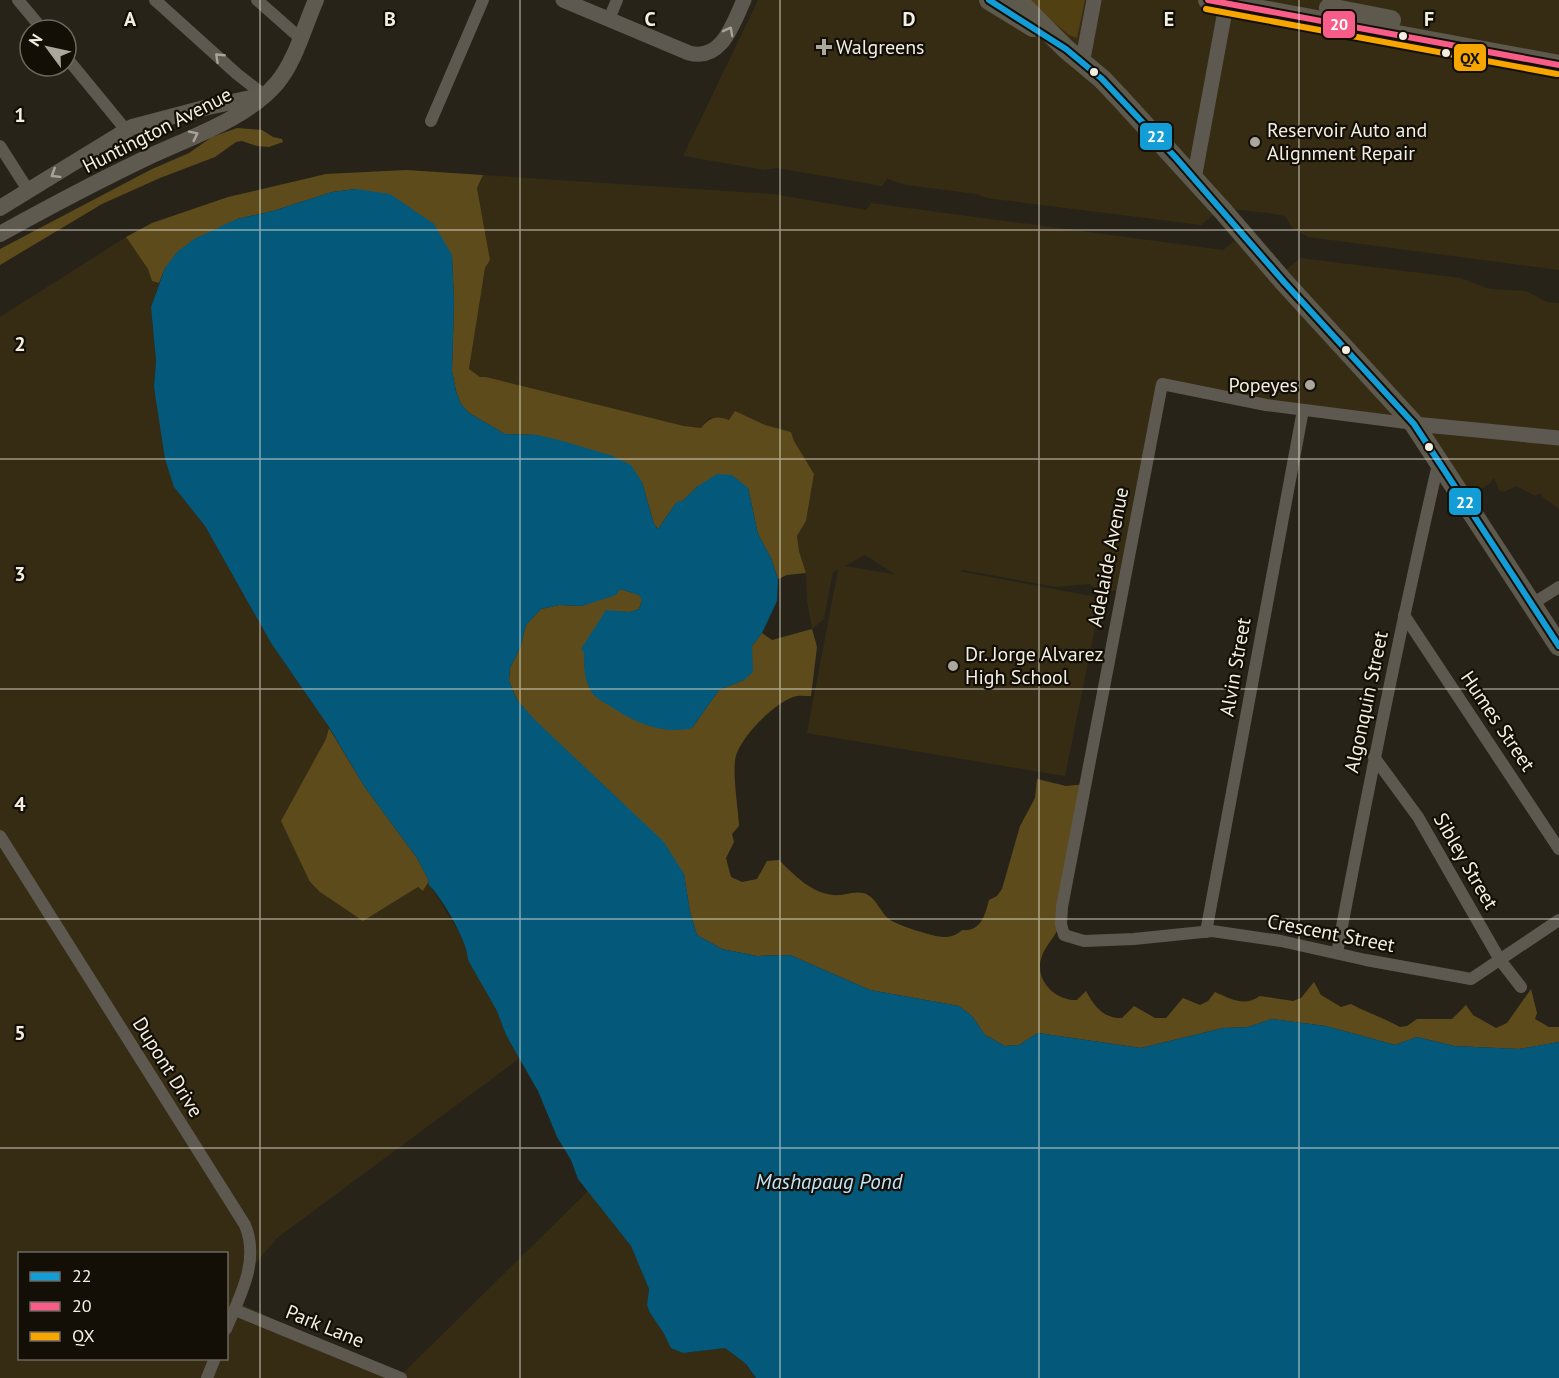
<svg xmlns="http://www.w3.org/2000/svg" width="1559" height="1378" font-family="'PT Sans',sans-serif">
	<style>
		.built { fill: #362c14; fill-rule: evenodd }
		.green { fill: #514012 }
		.forest { fill: #5e4b1c }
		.water { fill: #045879 }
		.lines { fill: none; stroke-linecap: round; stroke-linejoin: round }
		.minor { stroke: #5e5950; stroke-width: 12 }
		.tertiary { stroke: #5e5950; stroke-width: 15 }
		.secondary { stroke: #5f5a50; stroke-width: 16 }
		.primary { stroke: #5e594d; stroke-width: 20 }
		.bus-1-casing { stroke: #130f07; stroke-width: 10 }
		.bus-2-casing { stroke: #130f07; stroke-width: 10 }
		.bus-3-casing { stroke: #130f07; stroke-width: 10 }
		.bus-1 { stroke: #139dd7; stroke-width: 6 }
		.bus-2 { stroke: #f85d89; stroke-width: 6 }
		.bus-3 { stroke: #f7a600; stroke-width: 6 }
		.oneway { stroke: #a8a499 }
		.oneway2 { stroke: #a9a499 }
		.grid { fill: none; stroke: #f3eee2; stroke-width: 1.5; stroke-opacity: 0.55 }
		.bus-dot { fill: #f3eee2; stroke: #130f07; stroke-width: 2 }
		.poi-dot { fill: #aca79c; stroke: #130f07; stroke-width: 2 }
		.labels { text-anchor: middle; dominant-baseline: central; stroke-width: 4.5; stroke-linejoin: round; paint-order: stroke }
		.poi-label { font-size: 20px; fill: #f3eee2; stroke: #130f07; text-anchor: start }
		.street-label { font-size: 20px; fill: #f3eee2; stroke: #130f07 }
		.water-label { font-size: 21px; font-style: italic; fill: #bee3fa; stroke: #130f07 }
		.grid-label { font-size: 20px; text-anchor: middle; font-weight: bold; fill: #f3eee2; stroke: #130f07; stroke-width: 4.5; stroke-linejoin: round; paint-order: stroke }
		.line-badge { stroke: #130f07; stroke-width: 2 }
		.badge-label { font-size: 16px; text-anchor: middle; font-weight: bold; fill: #fff }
		.pale-badge-label { font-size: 16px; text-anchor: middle; font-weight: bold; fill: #111 }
	</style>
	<rect width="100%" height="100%" fill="#282319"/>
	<g class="built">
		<path d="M758 0H1559V270L1308 237 1292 228 1285 216 1267 213 1222 208 1201 225 987 198 976 194 907 185 887 179 882 186 777 168 765 170 683 156Z"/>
		<path d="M483 175 773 194 866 210 871 203 1223 250 1243 234 1282 273 1301 258 1460 278 1490 289 1526 291 1547 302 1559 303V509L1543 497 1541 493 1535 496 1516 486 1504 492 1499 490 1494 478 1489 484 1468 497 1418 428 1166 384 1122 592 1094 588 1090 584 1056 587 963 570 959 571 1101 598 1065 776 807 733 838 570 833 572 824 619 812 629 807 600 806 573 799 551 797 536 806 521 814 474 794 441 791 432 765 425 735 412 729 421 709 418 701 428 684 426 486 377H480L469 369 485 268 490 260 477 188ZM865 555 893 573V574L845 566Z"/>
		<path d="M126 237 148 269 152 281 159 283 151 307 156 361 154 387 174 486 205 526 271 643 329 727 309 882 320 892 363 921 418 887 423 891 428 884 431 887 459 932 468 953 469 960 497 1011 506 1035 520 1058 277 1238 254 1265 242 1304 396 1378H0V317ZM20 1254H226V1358H20Z"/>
		<path d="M588 1191 631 1246 649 1289 647 1305 650 1313 663 1332 671 1348 683 1353 725 1348 746 1364 755 1378H398Z"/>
	</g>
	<path class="green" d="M1026 0H1085L1077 38 1069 35Z"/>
	<g class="forest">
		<path d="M237 128 262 130 273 137 282 139 283 142 269 147 257 146 242 141 236 142 215 157 160 178 102 204 0 265V249L150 170 189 153 212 137Z"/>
		<path d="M406 170 483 175 477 188 490 260 485 268 469 369 480 377H486L684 426 701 428C710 417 716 415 729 420L735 411 765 425 791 432 794 441 814 474 806 521 797 536 799 551 806 573 787 575 778 579 771 558 758 534 748 488 698 486 679 504 676 503 658 529 654 524 642 482 537 435 505 434 469 413 461 404 456 391 452 371 454 302 452 255 356 189 332 192 273 211 237 219 165 268 159 283 152 281 148 269 126 237 152 223 228 197 326 174Z"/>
		<path d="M620 589 640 595 642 600 639 609 630 612 606 611C587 646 575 655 594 695L692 728 719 690 744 680 752 646 762 633 772 640 812 629 817 647 811 696C805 696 798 695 793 697 773 704 737 740 735 761 733 779 738 807 739 826L732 834 734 842 726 858 731 877 742 882 757 879 767 861 779 860C796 877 815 897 841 895 850 894 859 890 868 895 877 900 881 913 889 919 896 925 936 938 946 937 952 937 958 934 962 930 981 932 985 915 989 900L997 896 1002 889 1020 826 1035 798 1037 779 1066 786 1086 784C1078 829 1072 876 1061 921 1057 938 1040 948 1040 967 1040 986 1059 1001 1077 1000L1086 991C1094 1006 1104 1019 1122 1018L1134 1006 1155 1018H1166L1183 998 1200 1005 1208 1001 1215 992C1231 999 1244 1007 1260 996L1293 1001 1301 998 1314 982 1321 995 1341 1007 1351 1004C1368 1013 1384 1018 1400 1027L1407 1026 1417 1019H1452L1466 1005 1473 1015 1496 1028 1507 1023 1531 989 1537 1013 1535 1019 1549 1027H1559V1042L1519 1049 1454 1046 1417 1037 1395 1045 1326 1026 1272 1019 1248 1027 1223 1028 1141 1048 1038 1033 1019 1045 1005 1046 985 1035 972 1016 959 1006 870 990 790 955 757 956 722 949 697 935 690 912 684 874 534 720 517 700 509 681 510 668 520 648 526 625 541 609 559 605 582 606Z"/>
		<path d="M329 728 364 786 417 858 429 881 423 891 418 887 363 921 320 892 310 882 281 821 326 739Z"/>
	</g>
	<path class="water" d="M356 189 390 194 434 224 452 255 454 302 452 371 456 391 461 404 469 413 505 434 537 435 559 440 613 456 631 465 642 482 654 524 658 529 676 503 680 500V503L698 486 717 474 732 475 748 488 758 534 771 558 778 579 777 601 762 633 752 646 753 672 744 680 719 690 692 728C662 735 635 723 610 706 605 703 599 700 595 696 584 685 584 667 584 652L581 649 606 610 630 612 639 609 642 600 639 595 620 589 616 595 582 606 559 605 541 609 526 625 520 648 510 668 509 681 517 700 535 720 664 842 684 874 690 912 697 935 722 949 757 956 790 955 870 990 959 1006 972 1016 985 1035 1005 1046 1019 1045 1038 1033 1141 1048 1223 1028 1248 1027 1272 1019 1326 1026 1395 1045 1417 1037 1454 1046 1519 1049 1559 1042V1378H756L746 1364 725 1348 683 1353 671 1348 663 1332 650 1313 647 1305 649 1289 631 1246 578 1179 571 1160 557 1137 538 1091 506 1035 497 1011 468 960C468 942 441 896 428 884L429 881 417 858 364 786 329 727 271 643 205 526 174 487 165 459 154 387 156 361 151 307 165 268 176 253 194 239 237 219 273 211 332 192Z"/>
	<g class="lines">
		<g class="minor">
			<path d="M18 0 43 30"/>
			<path d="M155 0 237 74 264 95"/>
			<path d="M257 0 300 38"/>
			<path d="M609 19 617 0"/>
			<path d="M66 57 126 130"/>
			<path d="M431 121 483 0"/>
			<path d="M0 146 28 190"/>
			<path d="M1414 424 1266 405 1162 384 1062 907 1061 924 1064 935 1084 941 1134 939 1212 931 1281 941 1366 960 1471 979 1559 920"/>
			<path d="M1532 604 1559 587"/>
			<path d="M1404 615 1559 849"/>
			<path d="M1374 757 1418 817 1500 960 1521 987"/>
			<path d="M0 836 245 1225C260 1261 240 1296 226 1329"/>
			<path d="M1206 932 1303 410"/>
			<path d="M1337 953C1368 788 1401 624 1439 460"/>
			<path d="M235 1310 401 1378"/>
			<path d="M207 1378 215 1358"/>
		</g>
		<g class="tertiary">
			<path d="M563 0 689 53C722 62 733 23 744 0"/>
			<path d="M1082 64 1094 0"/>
			<path d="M1194 179 1227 0"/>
			<path d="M1414 424 1559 438"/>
		</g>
		<g class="secondary">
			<path d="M0 208 132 127 208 107 260 96"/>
			<path d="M0 234C47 208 94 183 142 160 185 139 246 120 277 83 296 60 304 27 316 0"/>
		</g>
		<g class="primary">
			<path d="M989 0 1033 27"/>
			<path d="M1017 0 1066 49 1102 79 1121 99 1223 211 1284 282 1414 424 1559 646"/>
			<path d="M1208 0 1559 65"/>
			<path d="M1329 8 1391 20"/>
		</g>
		<g class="bus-1-casing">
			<path id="bus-1" d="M989 0 1066 49 1102 79 1176 158 1284 282 1414 424 1559 646"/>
		</g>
		<g class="bus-2-casing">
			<path id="bus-2" d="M1208 0 1559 65"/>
		</g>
		<g class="bus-3-casing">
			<path id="bus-3" d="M1206 9 1557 74"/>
		</g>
		<use href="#bus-1" class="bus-1"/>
		<use href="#bus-2" class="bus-2"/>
		<use href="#bus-3" class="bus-3"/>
	</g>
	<defs><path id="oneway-chevron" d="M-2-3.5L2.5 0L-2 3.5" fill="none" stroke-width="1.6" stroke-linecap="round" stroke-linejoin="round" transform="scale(1.5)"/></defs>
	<g class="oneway">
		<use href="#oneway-chevron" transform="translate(729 31) rotate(-62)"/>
		<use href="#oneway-chevron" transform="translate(219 57) rotate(-137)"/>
	</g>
	<g class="oneway2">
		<use href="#oneway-chevron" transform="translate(194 135) rotate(-26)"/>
		<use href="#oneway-chevron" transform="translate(55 174) rotate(148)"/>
	</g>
	<path class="grid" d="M260 0V1378M520 0V1378M780 0V1378M1039 0V1378M1299 0V1378M0 230H1559M0 459H1559M0 689H1559M0 919H1559M0 1148H1559"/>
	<g class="bus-dot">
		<circle cx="1403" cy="36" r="5"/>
		<circle cx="1446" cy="53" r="5"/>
		<circle cx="1094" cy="72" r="5"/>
		<circle cx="1346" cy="350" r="5"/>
		<circle cx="1429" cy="447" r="5"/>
	</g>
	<g class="poi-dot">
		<path d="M821 38h6v6h6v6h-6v6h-6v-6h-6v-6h6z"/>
		<circle cx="1255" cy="142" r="6"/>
		<circle cx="1310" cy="385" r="6"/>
		<circle cx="953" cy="666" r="6"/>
	</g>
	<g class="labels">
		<g class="poi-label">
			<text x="836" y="47">Walgreens</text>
			<text x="1267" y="130">Reservoir Auto and<tspan x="1267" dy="23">Alignment Repair</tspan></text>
			<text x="1298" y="385" text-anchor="end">Popeyes</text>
			<text x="965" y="654">Dr. Jorge Alvarez<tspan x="965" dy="23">High School</tspan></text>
		</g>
		<g class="street-label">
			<text transform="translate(157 130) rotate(-27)">Huntington Avenue</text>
			<text transform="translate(1108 557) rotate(-79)">Adelaide Avenue</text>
			<text transform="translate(1235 667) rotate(-80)">Alvin Street</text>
			<text transform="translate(1366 702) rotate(-78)">Algonquin Street</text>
			<text transform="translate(1498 721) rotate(56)">Humes Street</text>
			<text transform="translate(1466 861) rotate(60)">Sibley Street</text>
			<text transform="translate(1331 933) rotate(11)">Crescent Street</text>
			<text transform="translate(168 1067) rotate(58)">Dupont Drive</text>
			<text transform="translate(325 1326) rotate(22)">Park Lane</text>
		</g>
		<g class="water-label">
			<text x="829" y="1181">Mashapaug Pond</text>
		</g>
	</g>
	<g class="grid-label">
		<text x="130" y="26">A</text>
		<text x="390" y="26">B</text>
		<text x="650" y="26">C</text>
		<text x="909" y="26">D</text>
		<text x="1169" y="26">E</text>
		<text x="1429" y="26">F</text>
		<text x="20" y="122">1</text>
		<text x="20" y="351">2</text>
		<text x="20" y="581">3</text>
		<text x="20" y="811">4</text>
		<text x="20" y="1040">5</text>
	</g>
	<g class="line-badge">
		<rect x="1322" y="10" width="34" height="29" rx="6" fill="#f85d89"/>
		<rect x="1453" y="43" width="34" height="29" rx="6" fill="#f7a600"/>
		<rect x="1139" y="122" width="34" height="29" rx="6" fill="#139dd7"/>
		<rect x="1448" y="487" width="34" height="29" rx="6" fill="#139dd7"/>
	</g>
	<g class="badge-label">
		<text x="1339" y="30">20</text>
		<text x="1156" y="142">22</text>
		<text x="1465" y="508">22</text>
	</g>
	<g class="pale-badge-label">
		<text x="1470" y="64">QX</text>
	</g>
	<rect x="18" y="1252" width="210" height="108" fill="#130f07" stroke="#6d685f" stroke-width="1.5"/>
	<rect x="30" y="1272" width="30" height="9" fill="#139dd7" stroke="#6d685f" stroke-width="1.5"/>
	<text x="72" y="1282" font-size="18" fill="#f3eee2">22</text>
	<rect x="30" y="1302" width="30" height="9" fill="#f85d89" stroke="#6d685f" stroke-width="1.5"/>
	<text x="72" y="1312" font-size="18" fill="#f3eee2">20</text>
	<rect x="30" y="1332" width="30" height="9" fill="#f7a600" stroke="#6d685f" stroke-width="1.5"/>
	<text x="72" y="1342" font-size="18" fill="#f3eee2">QX</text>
	<g transform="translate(48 48) rotate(303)"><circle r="28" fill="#130f07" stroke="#6d685f" stroke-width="1.5"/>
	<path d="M0-4.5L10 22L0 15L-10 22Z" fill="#aca79c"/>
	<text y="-9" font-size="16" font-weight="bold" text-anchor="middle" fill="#f3eee2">N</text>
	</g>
</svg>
